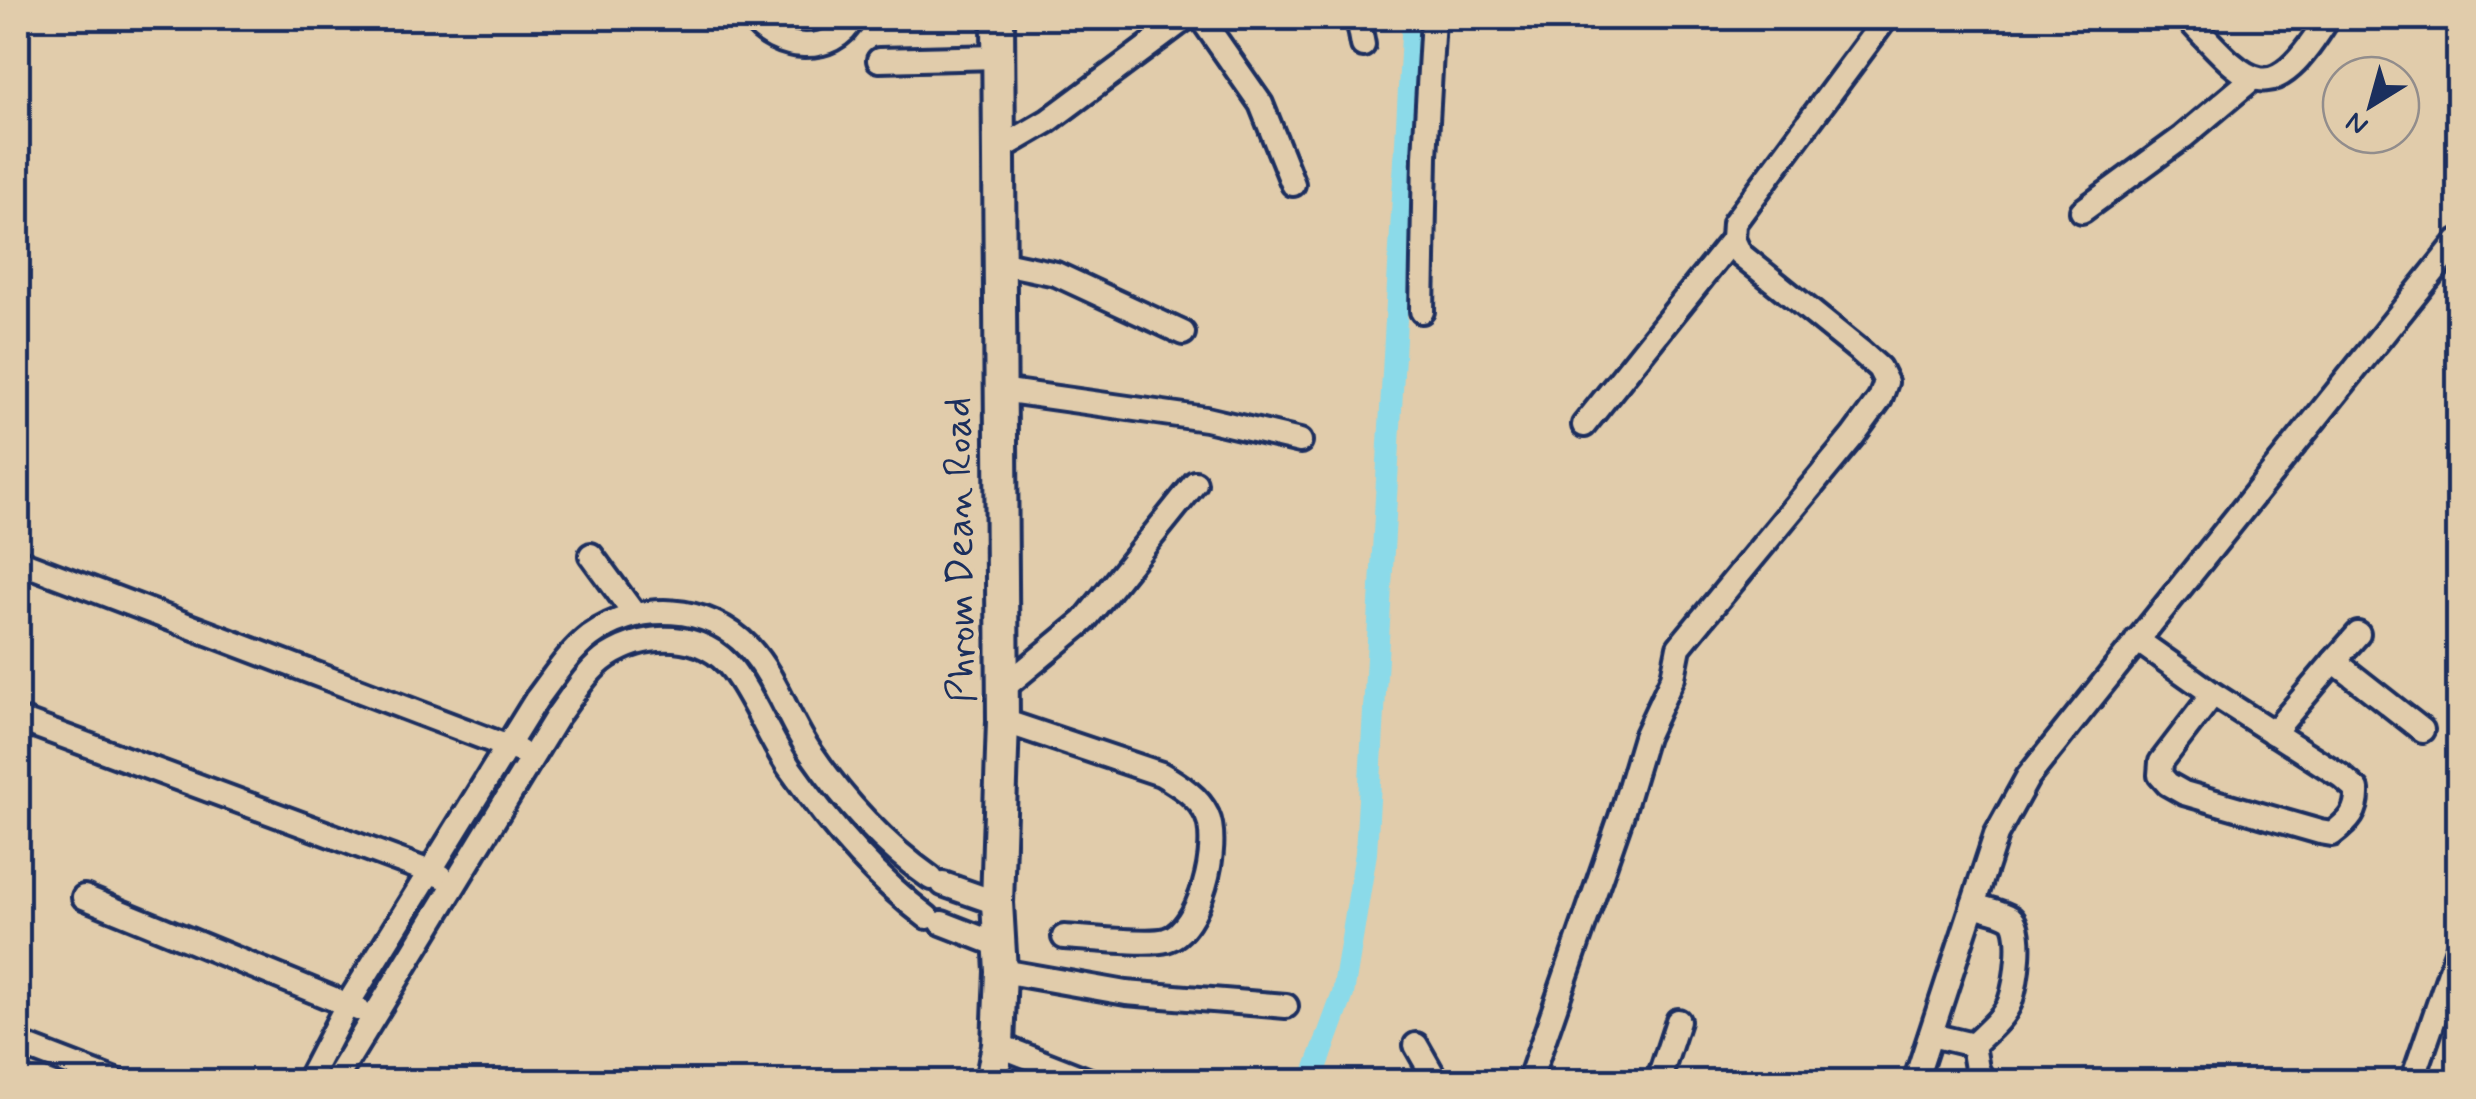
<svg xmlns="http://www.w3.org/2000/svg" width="2476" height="1099" font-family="Mynerve,sans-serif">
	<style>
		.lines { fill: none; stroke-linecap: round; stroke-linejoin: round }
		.canal { stroke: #8bdae9; stroke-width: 22 }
		.minor-casing { stroke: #1b2f5e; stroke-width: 30 }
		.major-casing { stroke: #1b2f5e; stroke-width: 38 }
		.minor { stroke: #e1ccab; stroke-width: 22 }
		.major { stroke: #e1ccab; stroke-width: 30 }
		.labels { text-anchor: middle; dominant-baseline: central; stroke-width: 10; stroke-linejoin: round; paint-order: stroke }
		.street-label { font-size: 40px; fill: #1b2f5e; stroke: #e1ccab }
	</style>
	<rect width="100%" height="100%" fill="#e1ccab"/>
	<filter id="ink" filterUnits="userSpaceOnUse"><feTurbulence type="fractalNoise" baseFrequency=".01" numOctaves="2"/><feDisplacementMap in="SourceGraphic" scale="20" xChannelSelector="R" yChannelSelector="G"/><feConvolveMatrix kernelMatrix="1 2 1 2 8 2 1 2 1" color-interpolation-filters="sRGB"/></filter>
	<g filter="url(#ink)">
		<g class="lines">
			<path class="canal" d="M1311 1082 1343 994 1366 853 1413 18"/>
			<g class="minor-casing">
				<g id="minor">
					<path d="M752 18C774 51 834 57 853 18"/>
					<path d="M1201 18 1261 104 1293 184"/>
					<path d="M1358 18 1363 45"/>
					<path d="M2187 18C2251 87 2270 112 2328 18"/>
					<path d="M879 60 998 57"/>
					<path d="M998 150 1048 121 1186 18"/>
					<path d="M2082 211 2183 137 2253 78"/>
					<path d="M999 262 1056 274 1183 333"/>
					<path d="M1422 311 1425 156 1433 18"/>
					<path d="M1000 390 1206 419 1300 441"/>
					<path d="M1584 425 1733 239"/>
					<path d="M591 555 635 615"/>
					<path d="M18 561 519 751"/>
					<path d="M2137 640 2213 694 2341 776 2357 790C2358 812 2349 821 2332 834L2320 832 2184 793 2168 784 2160 775 2161 762 2213 694"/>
					<path d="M2334 661 2358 634"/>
					<path d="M1002 689 1084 621 1195 483"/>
					<path d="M18 719 441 876"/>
					<path d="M1003 721 1161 774C1178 784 1199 797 1207 815 1221 845 1200 931 1166 940 1149 945 1085 938 1064 937"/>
					<path d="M2273 733 2334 661 2422 730"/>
					<path d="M943 884 997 903"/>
					<path d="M84 897 358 1009"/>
					<path d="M942 923 1001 946"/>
					<path d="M1001 971 1126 993 1286 1006"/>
					<path d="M1931 1035 1973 1045C1986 1032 2003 1019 2010 1002 2016 985 2025 930 2011 918 2001 911 1984 909 1973 905"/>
					<path d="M22 1045 118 1082"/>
					<path d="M998 1045 1092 1082"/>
					<path d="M1416 1045 1437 1082"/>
					<path d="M1973 1045 1977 1069 1984 1082"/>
					<path d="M307 1082 346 1007 536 700C553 678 568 653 590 636 639 601 708 604 749 648 776 677 788 720 811 753 843 800 885 846 931 878"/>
					<path d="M334 1082 558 715C573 695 587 670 608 656 647 631 703 631 733 670 756 701 769 739 791 770 829 824 874 877 927 917"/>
					<path d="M1529 1082 1621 817 1645 737 1673 677 1679 647 1853 436 1880 399 1886 382 1879 368 1860 351 1740 254 1733 239 1734 223 1886 18"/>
					<path d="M1658 1082 1678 1021"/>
					<path d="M1915 1082 1996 835 2028 777 2458 241"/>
					<path d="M2412 1082 2458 949"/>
				</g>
			</g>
			<g class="major-casing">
				<path id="major" d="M991 1082 998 1045 1001 971 997 903 1003 721 998 18"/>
			</g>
			<use href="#minor" class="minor"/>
			<use href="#major" class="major"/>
		</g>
	</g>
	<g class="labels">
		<g class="street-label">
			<text transform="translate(961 550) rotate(-91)">Phrom Dean Road</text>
		</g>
	</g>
	<rect width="2476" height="1099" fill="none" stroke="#e1ccab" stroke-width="60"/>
	<rect x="30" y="30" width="2416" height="1039" fill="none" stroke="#1b2f5e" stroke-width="4" filter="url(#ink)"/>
	<g transform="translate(2371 105) rotate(217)"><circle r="48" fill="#e1ccab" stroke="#928d8c" stroke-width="2.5"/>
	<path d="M0-8L18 38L0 25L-18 38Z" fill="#1b2f5e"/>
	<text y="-15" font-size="28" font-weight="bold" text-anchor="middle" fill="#1b2f5e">N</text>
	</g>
</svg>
